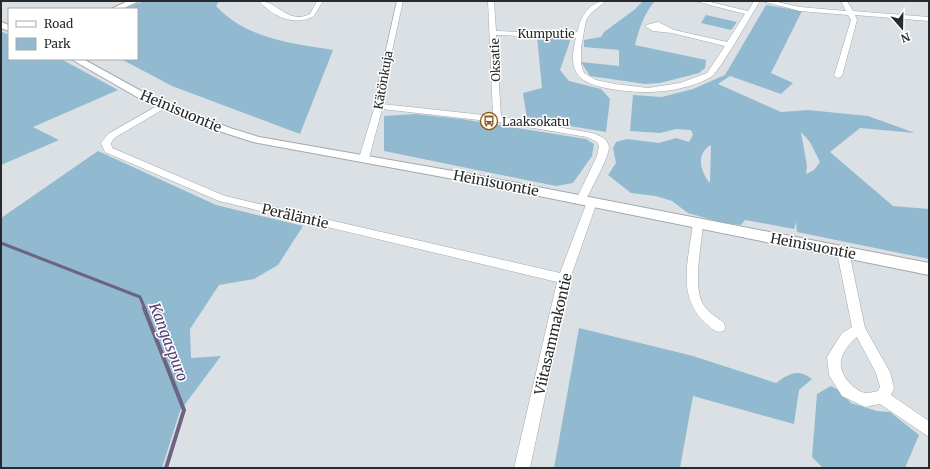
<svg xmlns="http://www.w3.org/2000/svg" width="930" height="469" font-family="Merriweather,serif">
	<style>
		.green { fill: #91b9d0; fill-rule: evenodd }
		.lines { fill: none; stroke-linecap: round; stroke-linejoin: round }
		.stream-far1 { stroke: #6d6481; stroke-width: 3 }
		.stream { stroke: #6d6481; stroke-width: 4 }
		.minor-casing { stroke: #a3a8ab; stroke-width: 1 }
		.tertiary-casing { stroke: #a3a8ab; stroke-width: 2 }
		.minor { fill: #fff; fill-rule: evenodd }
		.tertiary { fill: #fff; fill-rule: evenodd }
		.labels { text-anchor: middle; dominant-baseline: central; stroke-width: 3; stroke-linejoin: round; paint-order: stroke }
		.far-street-label { font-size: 12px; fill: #27292a; stroke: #fff }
		.far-poi-label { font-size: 12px; fill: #27292a; stroke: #fff; text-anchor: start }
		.street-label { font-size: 14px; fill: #27292a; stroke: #fff }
		.water-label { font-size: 15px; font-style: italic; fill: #544077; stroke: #fff }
	</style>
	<rect width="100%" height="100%" fill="#dbe0e4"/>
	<g class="green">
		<path d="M144 1H219L216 6C247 39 290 43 333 50L300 134 172 86 121 59H137V9H124Z"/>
		<path d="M643 1H655C644 13 639 29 635 45L706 60 705 68 699 73 660 83 645 84 590 76 581 62 619 66V50L584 47V40L601 37 604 32 634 10Z"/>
		<path d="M766 5 802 11 771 73 793 83 781 94 730 76 718 84 781 112 808 110 868 116 915 133 860 128 830 152 893 206 929 209V259L797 232 796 222 794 229 745 220 741 225 723 223 688 213 672 201 656 196 631 193 608 175 616 163 613 148 616 142 627 139 659 143 676 138 689 142 693 135 691 130 676 129 660 133 630 131 633 95 662 97 693 89 725 75ZM801 132 810 142 820 162 814 170 806 174 807 166ZM711 145 710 182H709C700 171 696 153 711 145Z"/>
		<path d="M706 15 737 22 731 30 701 23Z"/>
		<path d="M1 31 9 35V59H61L118 90 33 127 59 140 1 165Z"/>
		<path d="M537 36 568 38 570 41 560 70 569 81 601 89 610 99 606 132 527 119 523 93 542 88Z"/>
		<path d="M415 114 461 119 586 139 594 144 592 156 573 183 556 186 384 151V116Z"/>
		<path d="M98 151 216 205 303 226 278 265 254 279 219 285 190 329 191 358 221 356 180 411 162 468H1V218Z"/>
		<path d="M579 328 693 356 776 383C789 374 797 368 812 379L799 390 794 424 693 396 680 468H554Z"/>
		<path d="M831 386 840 391 851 403 877 411 890 412 919 435 905 468H823L812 457 817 394Z"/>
	</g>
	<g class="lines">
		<path class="stream-far1" d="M1 243 140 297 145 309"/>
		<path class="stream" d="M144 308 184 410 166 468"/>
		<g class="minor-casing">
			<g id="minor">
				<path d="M259 1C278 1 288 25 310 14L317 1H323L314 16C295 27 272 16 259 1Z"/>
				<path d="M397 1H403L392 51 382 104 493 116 488 1H494L496 31 573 34 578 31C580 17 590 1 606 1L591 13 586 20 581 48V64L584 73 596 80 615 84 648 88 680 83 707 73 725 46 672 33 653 31 646 27V25L658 22 674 30 727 42 745 14 695 1H706L748 11 754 1H760C753 12 718 74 711 77 680 94 640 95 606 88 597 86 585 83 579 76 570 66 573 49 576 38L496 35 501 117 592 133C599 135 608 139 609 147 609 157 591 189 586 200L581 204 576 200 597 156 599 146 597 142 587 137 497 122 382 109 369 158 364 161 361 160 359 158 375 106 374 103Z"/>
				<path d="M761 1H773L800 7 846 11 841 1H847L853 11 929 17V21L855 15 857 20 842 76 838 78 834 76 851 20 848 15 800 11Z"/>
				<path d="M164 102 167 103V107L114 138 111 143 112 148 225 196 560 273 587 202 588 199H596L597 202 570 279 530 468H514L557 282 219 201 105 152 101 143 108 134Z"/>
				<path d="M698 219 703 223C702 245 692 284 703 304 707 312 717 317 724 323L725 327 724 331C716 333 713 330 708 325 675 298 689 259 693 223Z"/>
				<path d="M843 248 847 249 849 252 865 328 890 372 894 388 891 395 929 421V437L880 404 865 407 842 396 829 375 827 357 842 333 852 327 837 252 839 249ZM857 337 876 373 880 387 878 391C874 392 869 393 865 393 852 390 836 371 842 357 844 350 851 342 857 337Z"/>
			</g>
		</g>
		<g class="tertiary-casing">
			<g id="tertiary">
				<path d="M128 1H139L122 9H111Z"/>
				<path d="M1 22 9 25V31L1 28Z"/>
				<path d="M71 59H83L152 97 230 128 259 137 470 174 929 263V275L470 182 253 142 222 132 144 101Z"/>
			</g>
		</g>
		<use href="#minor" class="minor"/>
		<use href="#tertiary" class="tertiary"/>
	</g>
	<defs>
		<g id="bus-ring" transform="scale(0.9)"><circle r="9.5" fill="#fff" stroke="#90590f" stroke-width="1.5"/><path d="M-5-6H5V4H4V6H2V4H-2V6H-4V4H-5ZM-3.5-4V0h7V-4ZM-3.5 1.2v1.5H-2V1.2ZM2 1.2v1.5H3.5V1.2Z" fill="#90590f"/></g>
	</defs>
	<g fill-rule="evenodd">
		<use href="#bus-ring" x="489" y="121"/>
	</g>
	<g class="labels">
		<g class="far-street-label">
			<text x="546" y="33">Kumputie</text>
			<text transform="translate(495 60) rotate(-92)">Oksatie</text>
			<text transform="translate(383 80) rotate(-80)">Kätönkuja</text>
		</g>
		<g class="far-poi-label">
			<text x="502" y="121">Laaksokatu</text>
		</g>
		<g class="street-label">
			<text transform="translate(181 111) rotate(23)">Heinisuontie</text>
			<text transform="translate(496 183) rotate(11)">Heinisuontie</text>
			<text transform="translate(295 216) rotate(13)">Peräläntie</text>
			<text transform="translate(813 246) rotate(11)">Heinisuontie</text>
			<text transform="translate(553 334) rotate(-77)">Viitasammakontie</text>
		</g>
		<g class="water-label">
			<text transform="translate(169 342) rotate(69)">Kangaspuro</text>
		</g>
	</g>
	<rect width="930" height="469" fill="none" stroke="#27292a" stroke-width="4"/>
	<rect x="8" y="8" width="130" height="52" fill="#ffffff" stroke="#a9a9aa"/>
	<rect x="16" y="21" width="20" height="6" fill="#ffffff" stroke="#a9a9aa"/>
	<text x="44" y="28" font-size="12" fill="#27292a">Road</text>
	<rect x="16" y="38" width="20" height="12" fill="#91b9d0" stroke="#a9a9aa"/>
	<text x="44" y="48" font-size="12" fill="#27292a">Park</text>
	<g transform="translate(902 28) rotate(160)" stroke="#ffffff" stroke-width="3" paint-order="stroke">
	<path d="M0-3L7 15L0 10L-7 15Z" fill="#27292a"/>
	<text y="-6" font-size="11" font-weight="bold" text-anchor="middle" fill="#27292a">N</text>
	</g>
</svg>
